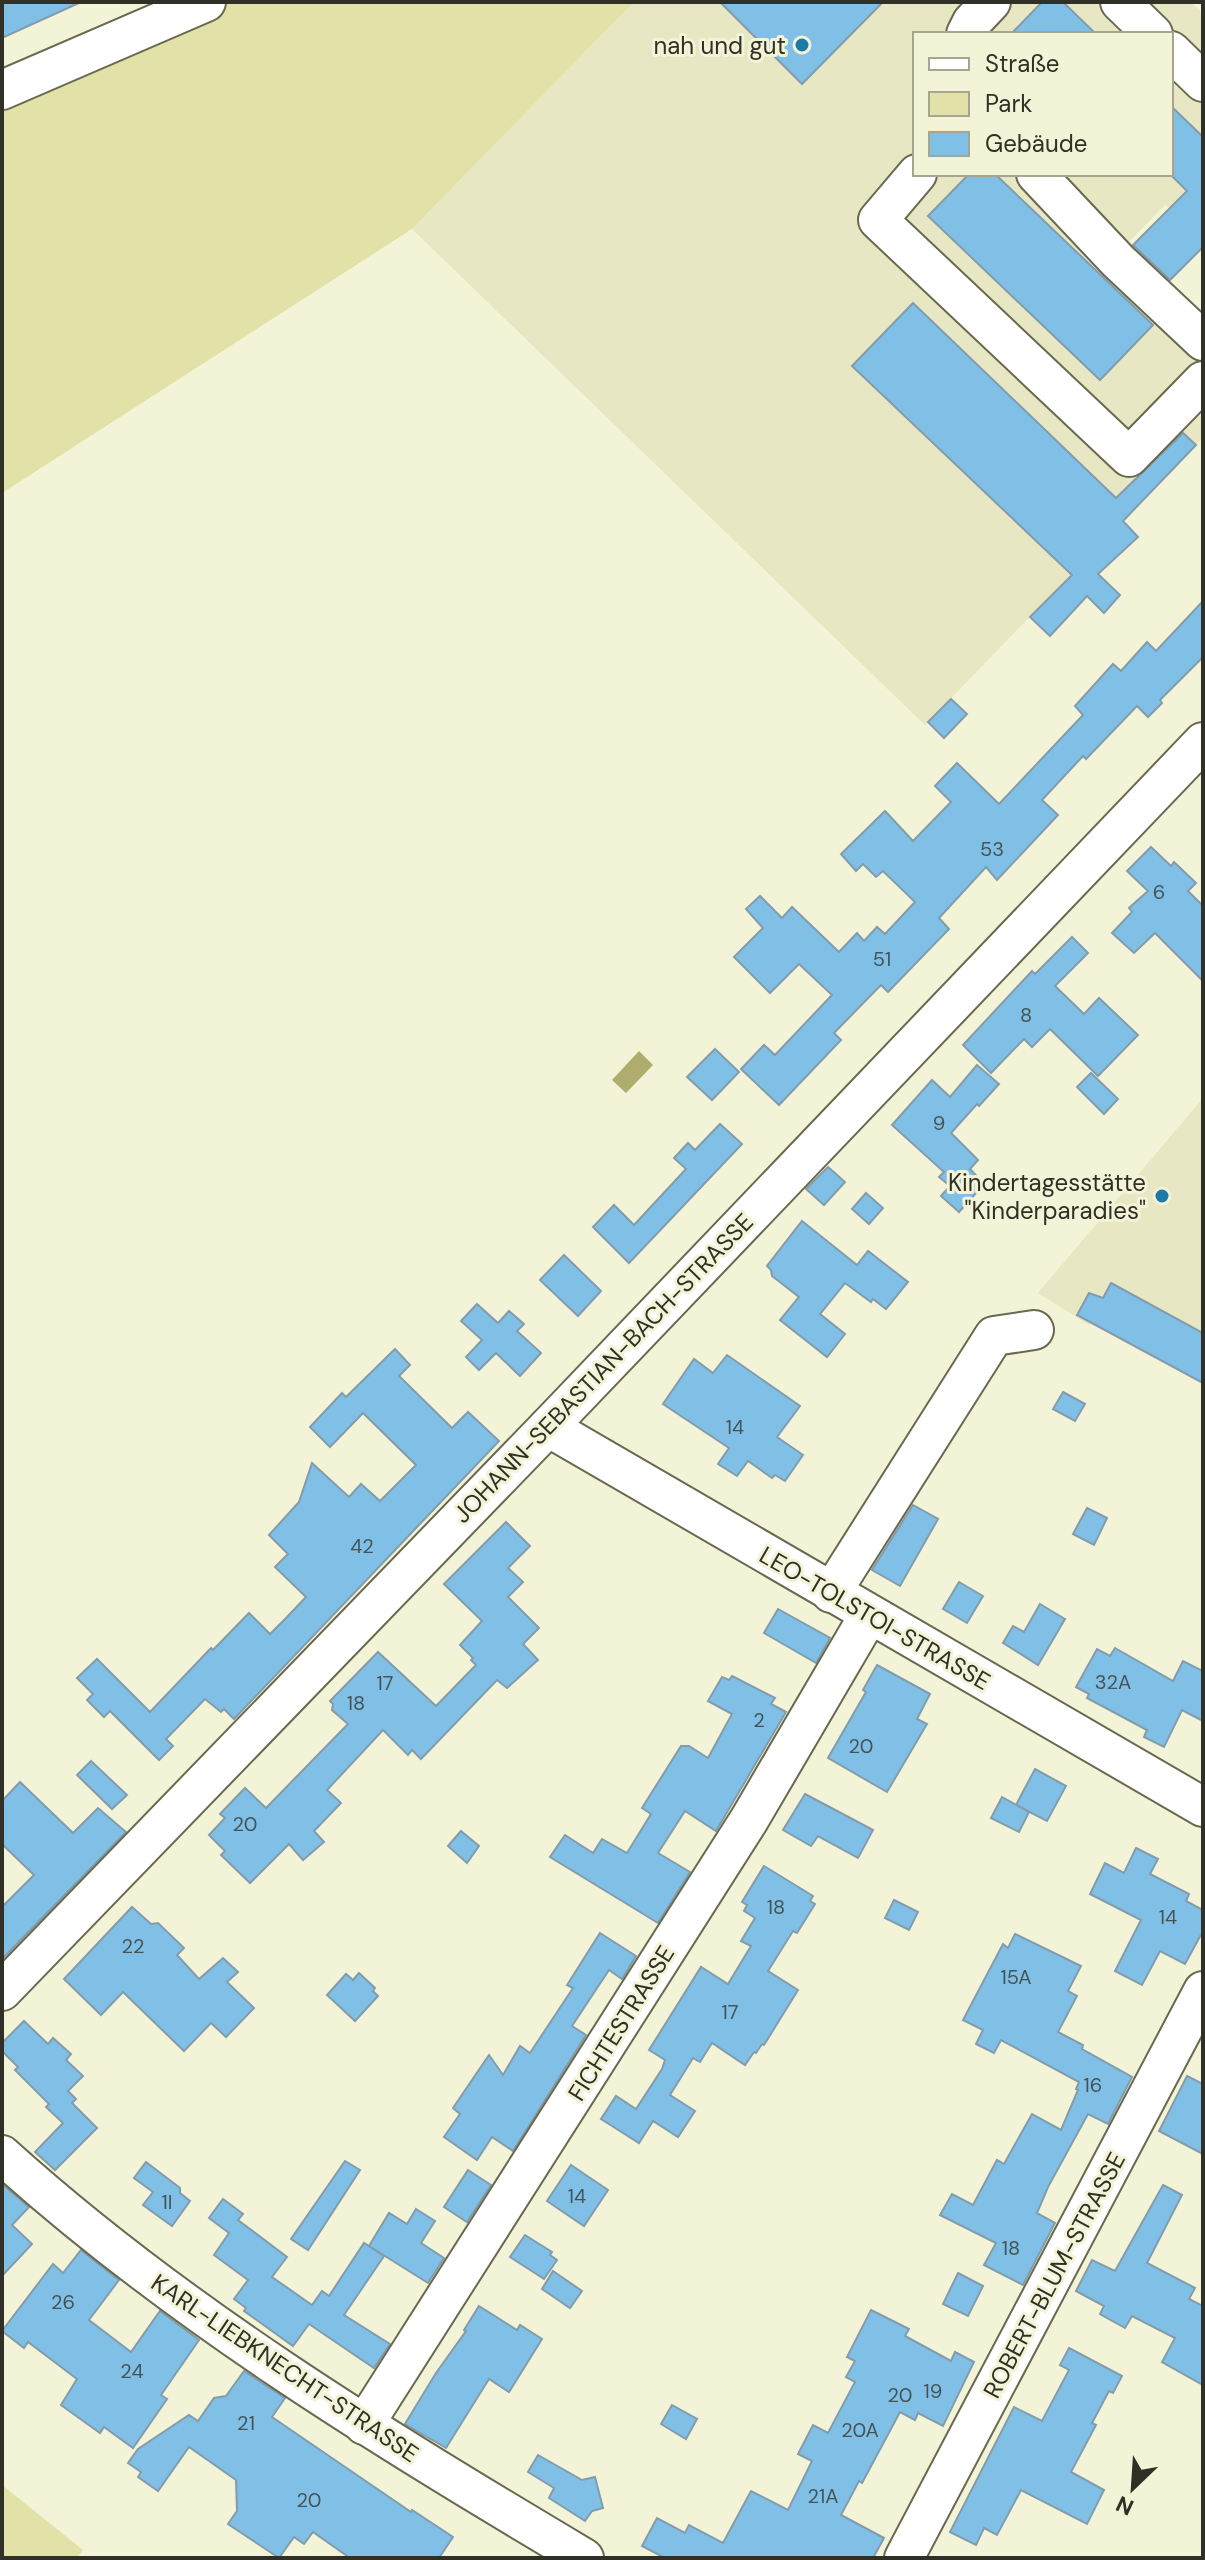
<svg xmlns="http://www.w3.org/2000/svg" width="1205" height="2560" font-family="'DM Sans',sans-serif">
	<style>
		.built { fill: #e7e7c3; fill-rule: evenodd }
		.green { fill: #e2e1a8 }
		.water { fill: #afad6d }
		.building { fill: #80c0e7; stroke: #839cac; stroke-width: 2 }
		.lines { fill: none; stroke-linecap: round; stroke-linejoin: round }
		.minor-casing { stroke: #696950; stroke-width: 42 }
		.minor { stroke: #fff; stroke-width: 38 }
		.poi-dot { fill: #1b7aa7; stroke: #f3f3d7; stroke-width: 3 }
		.labels { text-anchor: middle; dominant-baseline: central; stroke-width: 6; stroke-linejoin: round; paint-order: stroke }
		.number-label { font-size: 20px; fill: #445456 }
		.poi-label { font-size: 24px; fill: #303026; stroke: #f3f3d7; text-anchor: end }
		.street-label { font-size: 24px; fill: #303026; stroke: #f3f3d7 }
	</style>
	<rect width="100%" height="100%" fill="#f3f3d7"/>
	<g class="built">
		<path d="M634 2H1191L1203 14V177L1171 209 1166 205 1161 209 1125 246 1203 322V411L1199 415 1203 419V438L925 725 412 229ZM915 34H1171V174H915Z"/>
		<path d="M1203 1098V1383L1091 1323 1089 1325 1038 1293Z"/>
	</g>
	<g class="green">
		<path d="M232 2H634L412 229 2 493V102Z"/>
		<path d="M2 2485 83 2550 77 2558H2Z"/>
	</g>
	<path class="water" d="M639 1051 653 1065 626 1093 612 1080Z"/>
	<g class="building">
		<path d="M2 2H81L2 38Z"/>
		<path d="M720 2H883L802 84Z"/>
		<path d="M1042 2H1063L1096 34H1011Z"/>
		<path d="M1171 106 1203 137V247L1170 280 1133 245 1187 191 1171 175Z"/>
		<path d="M969 174H995L1153 325 1100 380 928 216Z"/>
		<path d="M913 303 1116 498 1183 433 1196 445 1123 521 1138 537 1098 574 1120 595 1104 613 1087 596 1050 636 1030 617 1072 575 852 366Z"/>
		<path d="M1203 601V657L1160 700 1162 703 1148 717 1137 706 1086 759 1083 756 1042 800 1058 815 997 880 986 867 939 918 949 929 888 992 881 985 834 1033 841 1040 779 1105 741 1069 764 1045 775 1055 832 995 799 964 770 993 734 957 763 928 746 909 760 896 782 918 792 907 839 952 857 933 864 941 877 927 885 934 915 902 883 871 876 877 863 864 856 871 841 854 885 811 913 841 951 802 935 786 957 763 999 804 1083 715 1075 706 1113 664 1121 671 1147 642 1156 651Z"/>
		<path d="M951 699 967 714 944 738 928 722Z"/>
		<path d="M1151 847 1171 866 1174 862 1196 883 1188 891 1203 906V981L1155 933 1134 953 1112 933 1132 912 1129 908 1148 891 1127 871Z"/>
		<path d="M1072 937 1088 953 1055 986 1084 1014 1099 998 1138 1035 1098 1076 1050 1029 1032 1047 1024 1039 991 1073 963 1045 1032 971 1035 974Z"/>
		<path d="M715 1049 739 1072 712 1100 687 1077Z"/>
		<path d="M977 1065 999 1084 979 1106 977 1104 951 1133 978 1160 970 1169 984 1184 959 1212 941 1196 950 1186 939 1177 944 1172 892 1125 932 1080 950 1097Z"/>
		<path d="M1091 1073 1118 1099 1104 1114 1077 1087Z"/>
		<path d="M720 1124 742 1144 629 1263 593 1227 614 1205 634 1225 686 1169 674 1158 688 1143 695 1150Z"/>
		<path d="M828 1167 845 1182 824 1205 806 1189Z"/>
		<path d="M866 1193 883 1208 869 1224 852 1209Z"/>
		<path d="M802 1221 857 1265 868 1251 908 1282 886 1309 873 1299 871 1302 845 1283 820 1314 845 1334 827 1357 780 1320 799 1297 772 1276 771 1270 767 1266Z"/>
		<path d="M564 1255 601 1291 578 1316 540 1280Z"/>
		<path d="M1111 1283 1203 1333V1383L1077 1315 1089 1293 1103 1298Z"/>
		<path d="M477 1304 498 1323 509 1311 524 1324 517 1331 541 1353 520 1376 496 1353 479 1370 466 1357 482 1340 461 1321Z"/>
		<path d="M395 1349 410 1365 399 1376 452 1428 468 1412 499 1441 234 1719 224 1709 221 1712 205 1699 166 1739 173 1746 159 1760 110 1711 104 1717 87 1700 93 1694 77 1678 97 1659 150 1712 211 1648 213 1650 249 1613 270 1634 287 1617 306 1597 275 1567 288 1554 269 1535 299 1502 312 1463 349 1497 361 1484 380 1501 416 1465 363 1413 330 1447 310 1427 342 1393 346 1397Z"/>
		<path d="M727 1355 800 1406 777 1437 803 1455 785 1481 775 1475 772 1478 748 1461 737 1476 718 1464 729 1448 663 1404 694 1359 713 1373Z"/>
		<path d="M1063 1392 1085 1404 1075 1421 1053 1409Z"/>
		<path d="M913 1505 938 1519 900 1586 872 1570Z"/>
		<path d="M1087 1508 1107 1518 1094 1545 1073 1534Z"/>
		<path d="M506 1522 530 1546 508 1568 523 1582 508 1597 539 1628 523 1644 538 1660 507 1688 497 1680 421 1759 412 1750 408 1755 383 1730 327 1790 341 1803 314 1831 324 1842 303 1860 289 1844 250 1883 221 1855 225 1851 209 1835 225 1818 220 1814 245 1788 266 1808 348 1724 332 1710 333 1704 330 1701 378 1652 436 1706 476 1665 471 1660 473 1658 460 1645 482 1621 444 1584Z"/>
		<path d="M959 1582 983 1596 967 1623 943 1609Z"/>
		<path d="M1040 1604 1065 1619 1038 1665 1003 1643 1013 1626 1024 1632Z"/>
		<path d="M778 1609 830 1638 816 1663 764 1633Z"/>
		<path d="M1115 1648 1173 1681 1183 1661 1203 1671V1721L1182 1710 1164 1747 1144 1737 1147 1730 1087 1698 1089 1694 1076 1687 1097 1649 1110 1656Z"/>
		<path d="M877 1665 930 1694 917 1719 927 1724 887 1792 828 1758 866 1692 863 1690Z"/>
		<path d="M732 1676 775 1698 771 1704 786 1712 716 1831 685 1811 658 1853 690 1872 658 1923 550 1857 565 1835 593 1853 602 1839 627 1853 651 1814 642 1808 681 1746H689L708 1758 732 1714 708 1701 722 1677 729 1680Z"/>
		<path d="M91 1761 127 1795 112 1809 77 1775Z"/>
		<path d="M1035 1769 1066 1786 1047 1821 1016 1805Z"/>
		<path d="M20 1782 73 1833 98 1808 126 1832 2 1959V1907L34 1875 2 1844V1801Z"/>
		<path d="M805 1794 873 1830 858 1858 818 1836 811 1846 783 1830Z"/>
		<path d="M1002 1797 1029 1812 1019 1832 991 1818Z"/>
		<path d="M461 1831 479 1846 467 1863 448 1846Z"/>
		<path d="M1136 1848 1158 1859 1150 1874 1189 1894 1186 1901 1203 1910V1931L1185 1964 1160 1951 1142 1985 1115 1971 1141 1920 1090 1894 1105 1863 1124 1873Z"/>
		<path d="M764 1866 813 1896 810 1901 815 1904 797 1933 793 1931 768 1971 798 1990 764 2045 762 2044 756 2053 754 2052 745 2065 712 2043 700 2062 693 2058 670 2095 695 2111 678 2137 653 2121 639 2143 601 2119 616 2096 636 2109 662 2069 665 2060 649 2050 701 1967 728 1984 751 1946 741 1941 755 1918 744 1911 747 1905 742 1902Z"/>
		<path d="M894 1900 918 1912 909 1930 885 1918Z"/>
		<path d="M132 1907 151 1924 158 1923 184 1948 177 1955 199 1979 223 1958 238 1972 227 1982 254 2008 226 2037 211 2023 184 2051 123 1992 101 2015 64 1979Z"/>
		<path d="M600 1933 636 1956 622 1979 609 1970 572 2026 586 2035 513 2151 492 2137 477 2160 444 2137 460 2114 453 2108 489 2055 503 2075 520 2046 530 2053 573 1988 567 1985Z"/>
		<path d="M1015 1934 1081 1966 1068 1991 1077 1996 1058 2032 1083 2045 1082 2049 1132 2077 1108 2124 1088 2114 1048 2187 1037 2213 1055 2223 1023 2285 984 2265 996 2243 940 2215 952 2194 973 2205 997 2160 1004 2164 1032 2114 1061 2130 1078 2090 1076 2089 1079 2082 1001 2040 994 2053 976 2044 983 2030 963 2020 1003 1944 1008 1948Z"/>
		<path d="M359 1973 375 1988 373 1991 378 1996 355 2021 327 1995 346 1974 353 1980Z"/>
		<path d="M24 2021 48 2044 53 2038 71 2054 66 2060 83 2076 68 2091 76 2099 72 2103 97 2128 55 2170 35 2152 63 2123 46 2107 49 2104 15 2070 18 2067 2 2051V2043Z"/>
		<path d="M1187 2076 1203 2084V2154L1159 2131Z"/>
		<path d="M345 2161 360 2170 308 2250 291 2239Z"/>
		<path d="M146 2162 180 2188V2193L190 2201 172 2226 143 2205 153 2192 134 2178Z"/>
		<path d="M571 2165 608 2190 584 2226 547 2201Z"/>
		<path d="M468 2170 491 2185 467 2222 444 2207Z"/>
		<path d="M2 2184 29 2207 12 2225 32 2244 2 2276Z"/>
		<path d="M1163 2185 1182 2195 1147 2263 1195 2288 1189 2299 1203 2306V2385L1162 2362 1175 2338 1132 2316 1125 2328 1100 2314 1104 2306 1076 2291 1092 2260 1115 2271Z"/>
		<path d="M223 2199 243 2214 238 2220 287 2257 272 2277 312 2305 322 2291 329 2296 364 2243 384 2256 344 2315 390 2344 374 2368 309 2324 293 2346 244 2311 246 2308 234 2299 248 2280 214 2255 229 2233 209 2218Z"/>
		<path d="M416 2209 435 2221 421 2243 444 2258 428 2283 369 2246 389 2213 407 2224Z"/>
		<path d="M525 2235 552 2252 550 2255 557 2260 544 2279 510 2257Z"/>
		<path d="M81 2250 119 2280 89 2320 131 2352 160 2311 199 2340 161 2395 167 2399 133 2448 104 2427 100 2433 61 2405 77 2379 28 2342 24 2348 2 2331 53 2264 63 2273Z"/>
		<path d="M553 2271 582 2291 570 2308 542 2289Z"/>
		<path d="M958 2273 983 2286 968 2316 943 2304Z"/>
		<path d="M479 2306 517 2330 520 2325 542 2339 509 2392 489 2379 446 2448 405 2424 436 2373 466 2331 464 2330Z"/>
		<path d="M871 2310 909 2329 905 2336 951 2361 955 2352 974 2362 943 2426 918 2413 915 2420 900 2412 862 2483 859 2481 841 2515 884 2538 873 2558H665L642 2546 657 2518 685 2533 689 2525 723 2543 751 2491 788 2510 812 2461 798 2454 813 2425 828 2433 855 2382 846 2377 855 2361 847 2357Z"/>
		<path d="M1069 2348 1122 2376 1113 2393 1109 2391 1092 2423 1096 2425 1071 2472 1104 2490 1087 2524 1021 2490 997 2535 984 2528 976 2545 950 2532 1014 2407 1042 2421 1069 2370 1060 2365Z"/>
		<path d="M244 2371 285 2398 272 2417 411 2512 412 2510 453 2537 439 2558H350L313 2532 304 2544 294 2537 279 2558 228 2524 237 2511 236 2480 189 2447 158 2491 138 2477 141 2472 128 2463 138 2449 189 2415 198 2421 214 2398 226 2396Z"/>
		<path d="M672 2405 697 2419 686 2439 661 2424Z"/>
		<path d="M538 2455 582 2480 595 2477 603 2508 592 2511 585 2521 549 2498 554 2488 528 2472Z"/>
	</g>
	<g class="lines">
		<g class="minor-casing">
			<g id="minor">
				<path d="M1120 2 1153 34"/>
				<path d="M966 34 972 22 991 2"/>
				<path d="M1171 51 1203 82"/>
				<path d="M2 90 206 2"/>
				<path d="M917 174 878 220 1129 457 1203 381"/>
				<path d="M1036 174 1118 261 1203 341"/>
				<path d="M548 1427 1203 1807"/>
				<path d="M831 1593 994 1336 1034 1330"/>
				<path d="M2 1991 548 1427 1203 742"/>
				<path d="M2 2155C178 2314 381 2437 584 2558"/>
				<path d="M364 2425 749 1820 869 1615"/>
				<path d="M904 2558 1203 1991"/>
			</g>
		</g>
		<use href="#minor" class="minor"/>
	</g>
	<g class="poi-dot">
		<circle cx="802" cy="45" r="8"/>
		<circle cx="1162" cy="1196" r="8"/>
	</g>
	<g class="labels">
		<g class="number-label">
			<text x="992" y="849">53</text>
			<text x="1159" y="892">6</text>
			<text x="882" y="959">51</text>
			<text x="1026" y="1015">8</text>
			<text x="939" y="1123">9</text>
			<text x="735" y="1427">14</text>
			<text x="362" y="1546">42</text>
			<text x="1113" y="1682">32A</text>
			<text x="385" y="1683">17</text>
			<text x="356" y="1703">18</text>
			<text x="759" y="1720">2</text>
			<text x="861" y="1746">20</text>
			<text x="245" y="1824">20</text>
			<text x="776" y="1907">18</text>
			<text x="1168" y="1917">14</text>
			<text x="133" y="1946">22</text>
			<text x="1016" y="1977">15A</text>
			<text x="730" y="2012">17</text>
			<text x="1093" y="2085">16</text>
			<text x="577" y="2196">14</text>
			<text x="167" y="2202">1I</text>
			<text x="1011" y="2248">18</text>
			<text x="63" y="2302">26</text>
			<text x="132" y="2371">24</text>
			<text x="933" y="2391">19</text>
			<text x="900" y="2395">20</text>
			<text x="246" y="2423">21</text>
			<text x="860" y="2430">20A</text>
			<text x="823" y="2496">21A</text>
			<text x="309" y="2500">20</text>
		</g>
		<g class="poi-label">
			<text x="786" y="45">nah und gut</text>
			<text x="1146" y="1182">Kindertagesstätte<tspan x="1146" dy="28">"Kinderparadies"</tspan></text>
		</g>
		<g class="street-label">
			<text transform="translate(603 1368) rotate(-46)">JOHANN-SEBASTIAN-BACH-STRASSE</text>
			<text transform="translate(875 1618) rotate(30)">LEO-TOLSTOI-STRASSE</text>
			<text transform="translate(621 2023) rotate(-58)">FICHTESTRASSE</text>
			<text transform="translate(1054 2275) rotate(-62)">ROBERT-BLUM-STRASSE</text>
			<text transform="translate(285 2368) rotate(34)">KARL-LIEBKNECHT-STRASSE</text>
		</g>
	</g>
	<rect width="1205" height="2560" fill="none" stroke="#303026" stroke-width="8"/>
	<rect x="913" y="32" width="260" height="144" fill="#f3f3d7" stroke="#a5a590" stroke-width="2"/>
	<rect x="929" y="58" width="40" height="12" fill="#ffffff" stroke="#a5a590" stroke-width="2"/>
	<text x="985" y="72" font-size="24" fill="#303026">Straße</text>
	<rect x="929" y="92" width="40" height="24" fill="#e2e1a8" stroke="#a5a590" stroke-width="2"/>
	<text x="985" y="112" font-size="24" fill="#303026">Park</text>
	<rect x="929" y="132" width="40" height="24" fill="#80c0e7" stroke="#a5a590" stroke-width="2"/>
	<text x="985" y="152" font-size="24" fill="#303026">Gebäude</text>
	<g transform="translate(1133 2488) rotate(205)" stroke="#f3f3d7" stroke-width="6" paint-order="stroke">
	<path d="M0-6L14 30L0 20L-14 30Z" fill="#303026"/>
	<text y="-12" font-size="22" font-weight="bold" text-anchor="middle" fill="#303026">N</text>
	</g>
</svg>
